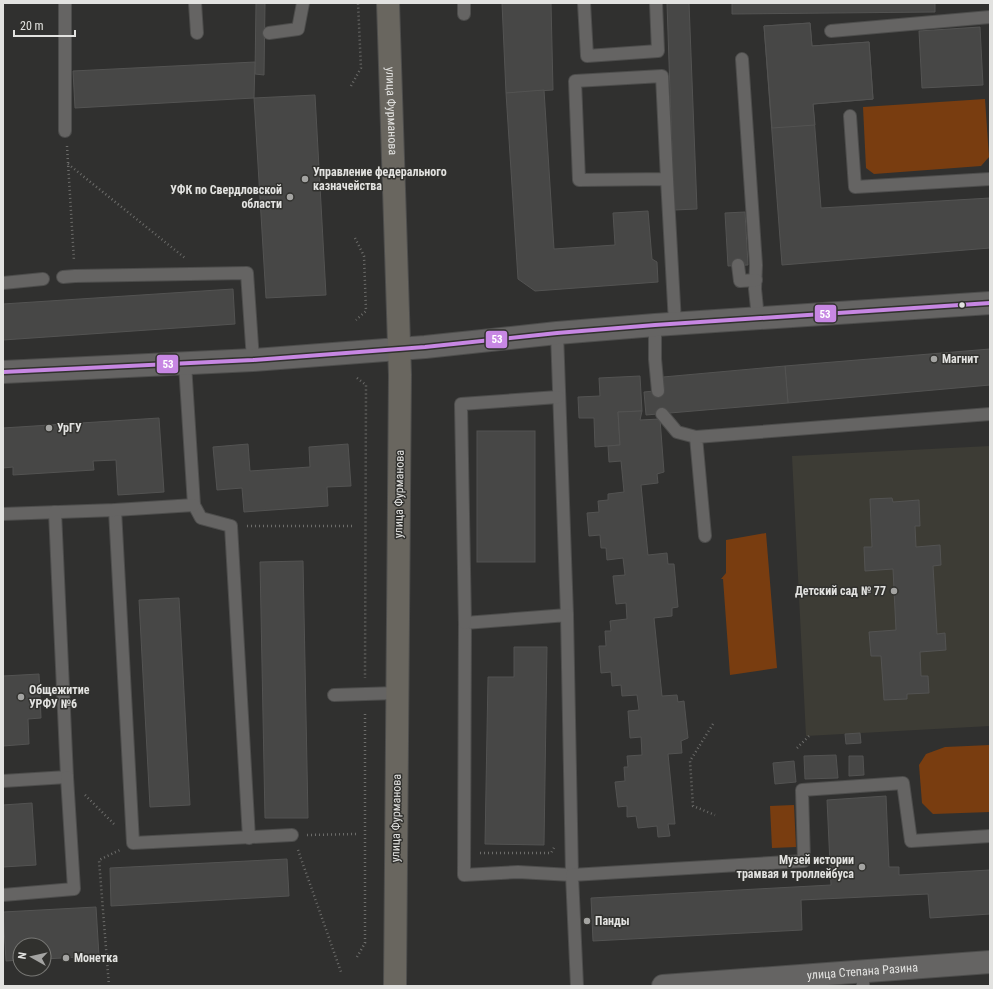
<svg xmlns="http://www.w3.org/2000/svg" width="993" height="989" font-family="'Roboto Condensed',sans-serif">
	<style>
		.built { fill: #3d3c35 }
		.green { fill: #793d10 }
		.building { fill: #474746; stroke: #535352 }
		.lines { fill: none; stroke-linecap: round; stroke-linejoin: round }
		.service-casing { stroke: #4d4d4c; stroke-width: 14 }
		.tertiary-casing { stroke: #4d4d4c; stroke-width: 24 }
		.secondary-casing { stroke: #4d4d4c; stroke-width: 24 }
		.primary-casing { stroke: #4d4d4c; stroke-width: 24 }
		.path { stroke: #6c6c6a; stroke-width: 2.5; stroke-dasharray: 1 3; stroke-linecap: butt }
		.service { stroke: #656463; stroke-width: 12 }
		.tertiary { stroke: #656463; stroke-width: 22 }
		.secondary { stroke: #656463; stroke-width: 22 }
		.primary { stroke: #69665f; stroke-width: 22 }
		.bus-1-casing { stroke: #31312e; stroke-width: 7 }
		.bus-1 { stroke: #c787e3; stroke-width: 4 }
		.poi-dot { fill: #a4a4a2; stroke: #31312e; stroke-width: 1.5 }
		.bus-dot { fill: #e2e2e0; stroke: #31312e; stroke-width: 1.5 }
		.labels { text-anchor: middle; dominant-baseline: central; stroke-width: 3; stroke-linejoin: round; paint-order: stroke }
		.street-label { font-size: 12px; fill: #e2e2e0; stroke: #31312e }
		.poi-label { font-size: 12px; font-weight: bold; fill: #e2e2e0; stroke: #31312e; text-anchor: start }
		.line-badge { stroke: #31312e; stroke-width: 1.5 }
		.badge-label { font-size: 11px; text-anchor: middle; font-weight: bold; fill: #fff }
	</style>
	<rect width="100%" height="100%" fill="#30302f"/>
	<path class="built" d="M990 446V726L806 736 792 456Z"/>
	<g class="green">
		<path d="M985 99 989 157 981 166 874 174 866 168 863 107Z"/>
		<path d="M766 533 777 668 730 675 723 579H721L726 573V540Z"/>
		<path d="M990 745V812L933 814 922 803 919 765 926 754 945 747Z"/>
		<path d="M794 805 796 847 772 848 770 806Z"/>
	</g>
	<g class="building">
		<path d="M256 3H265L264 75 255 74Z"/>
		<path d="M502 3H551L553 90 506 93Z"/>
		<path d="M667 3H689L697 209 674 210Z"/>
		<path d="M732 3H935V12L732 14Z"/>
		<path d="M810 23 812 46 869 42 873 99 813 104 821 208 990 198V248L782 265 764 26Z"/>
		<path d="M810 23 812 46 869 42 873 99 813 104 815 125 772 128 764 26Z"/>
		<path d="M980 27 983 85 922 88 919 31Z"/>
		<path d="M255 62 254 98 75 108 73 71Z"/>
		<path d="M544 90 554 249 615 245 613 213 648 211 652 259 657 262 658 282 535 291 518 279 506 93Z"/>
		<path d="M315 95 326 295 266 298 254 98Z"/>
		<path d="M745 212 748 265 728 266 725 213Z"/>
		<path d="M233 289 235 324 3 340V304Z"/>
		<path d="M990 349V385L788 403 785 366Z"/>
		<path d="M785 366 788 403 646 415 644 392 664 390 663 377Z"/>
		<path d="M640 376 642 411 618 412 620 445 595 447 594 418H579L578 397 600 396 599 378Z"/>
		<path d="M642 411 640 420 660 419 664 472 657 474 658 483 641 485 648 555 667 553 668 564H674L678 607 672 608V616L654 618 662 696 677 695 678 702 684 701 688 738 681 741 682 753 668 754 675 824H668L670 836 658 837 657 826 638 828 636 816 627 817V806L618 807 615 782 625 781 624 767H628L627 756 642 755 641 737 630 738 628 711 639 710 637 695 622 696 621 685 612 686 611 672 601 673 599 646H606L605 631H611L610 621 627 619 626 603 616 604 613 576 625 575 623 558 607 560 606 548H601L600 535 589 536 587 513 599 512 598 501 608 500V494L624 492 621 461 609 462 608 446 620 445 618 412Z"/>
		<path d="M159 418 164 492 118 495 116 460 93 461 94 470 13 475V467L3 468V428Z"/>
		<rect x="477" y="431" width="58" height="131"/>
		<path d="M248 444 250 471 310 467 309 447 348 444 351 486 327 487 328 506 244 512 242 488 217 490 213 447Z"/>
		<path d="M892 498 893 502 919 500 920 526H915L916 547 940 545 941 565 933 566 937 634 945 633 946 650 920 652 921 676H928L929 693 907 694V699L884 700 881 656H871L869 632 896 630 893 569 865 571 864 547H872L870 499Z"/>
		<path d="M303 561 308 818H265L260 562Z"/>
		<path d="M179 598 190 805 150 807 139 600Z"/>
		<path d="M514 647H547L544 845 485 844 488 677H514Z"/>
		<path d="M39 674 41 718 28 719 29 744 3 746V676Z"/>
		<path d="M860 733 861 743 846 744 845 734Z"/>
		<path d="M836 755 838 778 805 779 804 756Z"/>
		<path d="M849 756H863L864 775 849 776Z"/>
		<path d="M794 761 796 782 775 784 773 763Z"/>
		<path d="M886 796 889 867H899V875L990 870V914L930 918 928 894 801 900 802 930 593 941 591 898 831 885 827 800Z"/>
		<path d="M32 803 36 865 3 867V805Z"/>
		<path d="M287 859 289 896 111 906 110 868Z"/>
		<path d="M96 907 99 956 44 959V945H20V960L6 961 3 912Z"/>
	</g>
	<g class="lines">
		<g class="service-casing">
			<g id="service">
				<path d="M65 3V131"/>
				<path d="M195 3 197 33"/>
				<path d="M464 3V14"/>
				<path d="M584 3 587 56 658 51 656 3"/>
				<path d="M831 31 990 17"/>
				<path d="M269 33 298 29 303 3"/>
				<path d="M742 59 756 265 755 289 758 318"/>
				<path d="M850 116 855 187 990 179"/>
				<path d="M667 179 662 76 575 81 579 180 667 179 675 323"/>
				<path d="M738 265 740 281 756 280"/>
				<path d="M63 277 75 276 247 273 253 360"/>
				<path d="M3 283 43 279"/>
				<path d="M655 325V359L658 391"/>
				<path d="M557 333 567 615"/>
				<path d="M185 364 194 505 201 518 231 526 249 838"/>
				<path d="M662 414 677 432 696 437"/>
				<path d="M115 510 133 843 292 835"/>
				<path d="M3 514 115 510 194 505"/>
				<path d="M705 536 696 437 990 414"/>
				<path d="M567 615 572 875 518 872 464 875 465 623Z"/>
				<path d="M465 623 461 404 558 397"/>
				<path d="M334 695 397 693"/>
				<path d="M3 781 67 777 55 512"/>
				<path d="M3 895 74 889 67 777"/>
				<path d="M863 971V986"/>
				<path d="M577 986 572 875 804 861 802 790 903 783 911 841 990 836"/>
			</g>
		</g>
		<g class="tertiary-casing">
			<g id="tertiary">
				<path id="s1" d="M663 986 990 962"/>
			</g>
		</g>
		<g class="secondary-casing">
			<path id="secondary" d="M3 372 253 360 425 347 557 333 655 325 990 303"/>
		</g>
		<g class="primary-casing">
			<g id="primary">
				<path id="s2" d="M388 3 400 375 395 986"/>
			</g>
		</g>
		<g class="path">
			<path d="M351 86 361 68 358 3"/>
			<path d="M67 146 74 261"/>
			<path d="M68 164 185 258"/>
			<path d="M355 238 364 256 366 311 356 320"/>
			<path d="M357 378 366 385 365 678"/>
			<path d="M247 526H352"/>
			<path d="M713 724 690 761 693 806 715 815"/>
			<path d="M797 748 809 736"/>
			<path d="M85 795 115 825"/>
			<path d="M307 835 357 834"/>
			<path d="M298 850 341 972"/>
			<path d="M480 853H551L555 846"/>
			<path d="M357 957 365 943V711"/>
			<path d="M109 986 99 860 120 850"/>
		</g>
		<use href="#service" class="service"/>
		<use href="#tertiary" class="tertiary"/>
		<use href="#secondary" class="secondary"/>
		<use href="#primary" class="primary"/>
		<g class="bus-1-casing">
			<path id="bus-1" d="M3 372 253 360 425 347 557 333 655 325 990 303"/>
		</g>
		<use href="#bus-1" class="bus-1"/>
	</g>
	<g class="poi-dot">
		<circle cx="305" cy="179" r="4"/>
		<circle cx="290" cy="197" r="4"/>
		<circle cx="934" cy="359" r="4"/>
		<circle cx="49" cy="428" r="4"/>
		<circle cx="894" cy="591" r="4"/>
		<circle cx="21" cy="697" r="4"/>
		<circle cx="862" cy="867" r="4"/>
		<circle cx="587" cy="921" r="4"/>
		<circle cx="66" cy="958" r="4"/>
	</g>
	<circle class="bus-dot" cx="962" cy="305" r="3.5"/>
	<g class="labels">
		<g class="street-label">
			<text stroke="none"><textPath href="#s2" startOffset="108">улица Фурманова</textPath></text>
			<text transform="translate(399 494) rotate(-89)">улица Фурманова</text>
			<text transform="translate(396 818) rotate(-89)">улица Фурманова</text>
			<text stroke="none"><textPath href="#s1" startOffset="200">улица Степана Разина</textPath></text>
		</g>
		<g class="poi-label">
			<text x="313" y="172">Управление федерального<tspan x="313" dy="14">казначейства</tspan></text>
			<text x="282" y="190" text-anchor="end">УФК по Свердловской<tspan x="282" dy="14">области</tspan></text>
			<text x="942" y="359">Магнит</text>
			<text x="57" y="428">УрГУ</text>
			<text x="886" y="591" text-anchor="end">Детский сад № 77</text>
			<text x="29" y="690">Общежитие<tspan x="29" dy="14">УРФУ №6</tspan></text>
			<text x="854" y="860" text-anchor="end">Музей истории<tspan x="854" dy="14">трамвая и троллейбуса</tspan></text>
			<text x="595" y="921">Панды</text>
			<text x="74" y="958">Монетка</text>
		</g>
	</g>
	<g class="line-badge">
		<rect x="814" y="304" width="23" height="19" rx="4" fill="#c787e3"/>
		<rect x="485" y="330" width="23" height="19" rx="4" fill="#c787e3"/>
		<rect x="156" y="354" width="23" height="20" rx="4" fill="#c787e3"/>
	</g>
	<g class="badge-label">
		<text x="825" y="318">53</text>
		<text x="497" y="343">53</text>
		<text x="168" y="368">53</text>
	</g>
	<rect width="993" height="989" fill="none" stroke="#e2e2e0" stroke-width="8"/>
	<g transform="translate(32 957) rotate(278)"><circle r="19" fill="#31312e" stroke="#787875"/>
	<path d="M0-3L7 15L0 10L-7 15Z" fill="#a4a4a2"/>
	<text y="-6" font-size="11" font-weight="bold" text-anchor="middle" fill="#e2e2e0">N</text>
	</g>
	<path d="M14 30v6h61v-6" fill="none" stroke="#e2e2e0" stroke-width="2"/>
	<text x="20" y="30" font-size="12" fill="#e2e2e0" stroke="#31312e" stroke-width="3" paint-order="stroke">20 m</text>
</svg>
